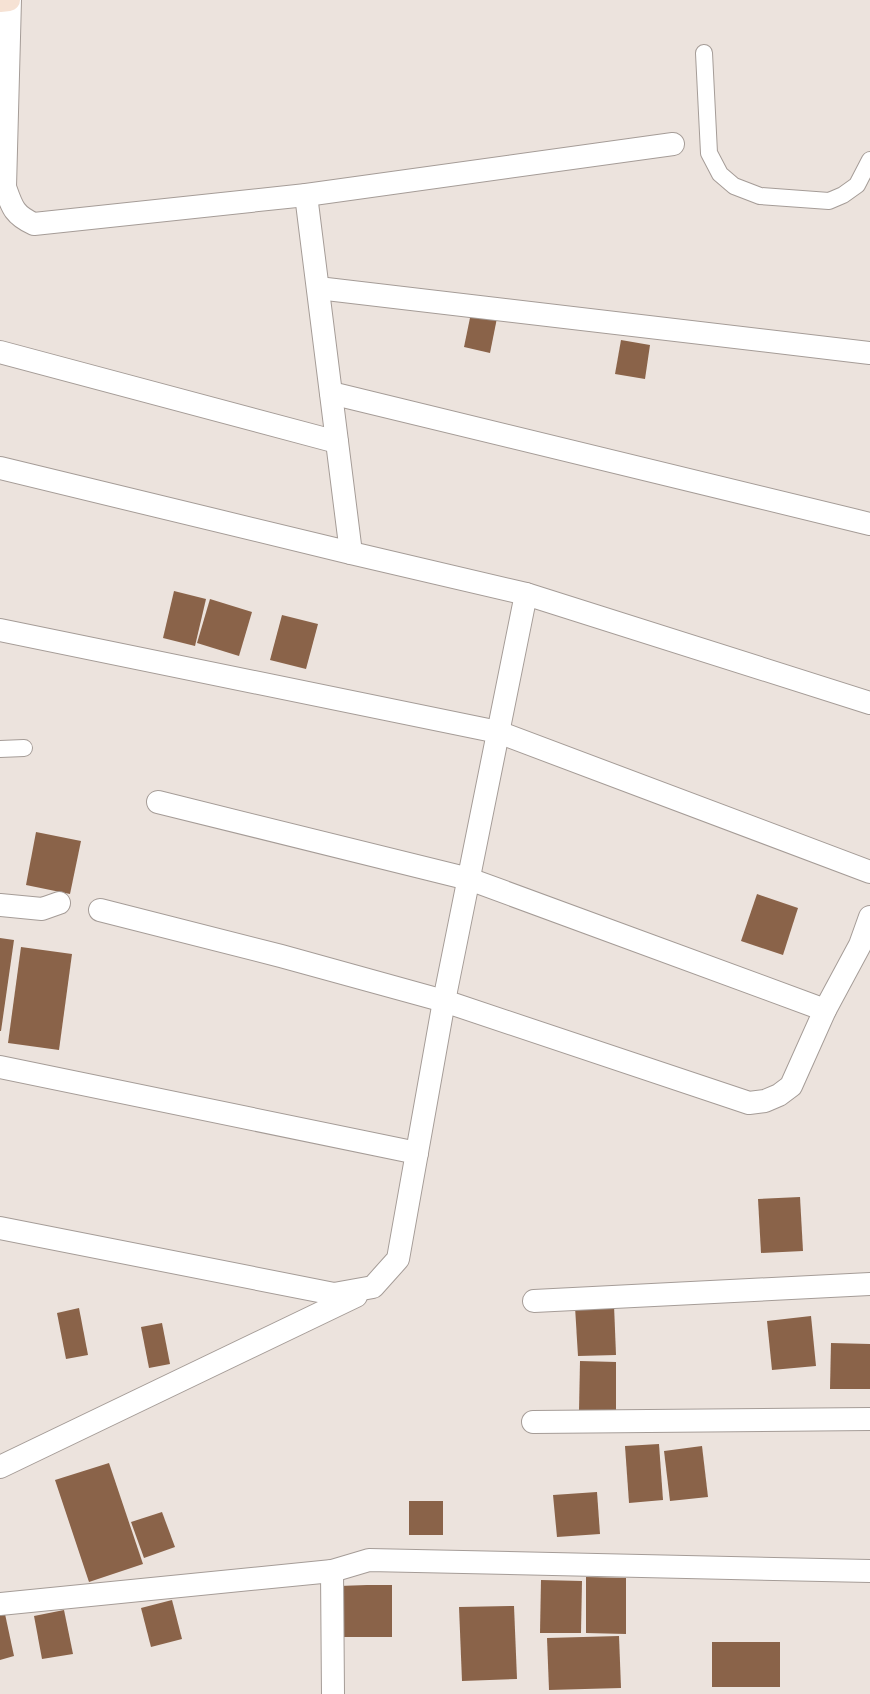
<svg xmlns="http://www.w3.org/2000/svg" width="870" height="1694" font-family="Ubuntu,sans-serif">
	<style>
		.building { fill: #8a6349 }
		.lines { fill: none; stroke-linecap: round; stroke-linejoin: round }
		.lane-casing { stroke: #a59c97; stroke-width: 18 }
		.street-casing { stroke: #a59c97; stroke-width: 24 }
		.secondary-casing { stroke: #a59c97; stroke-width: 24 }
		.lane { stroke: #fff; stroke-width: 16 }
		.street { stroke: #fff; stroke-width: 22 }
		.secondary { stroke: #f6e2d4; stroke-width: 22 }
	</style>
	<rect width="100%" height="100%" fill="#ece3dd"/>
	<g class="building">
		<path d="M471 313 497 318 490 353 464 347Z"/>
		<path d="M621 340 650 345 645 379 615 374Z"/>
		<path d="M174 591 206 599 195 646 163 638Z"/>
		<path d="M210 599 252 612 239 656 197 643Z"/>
		<path d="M282 615 318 624 306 669 270 660Z"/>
		<path d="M36 832 81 841 70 894 26 885Z"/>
		<path d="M757 894 798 908 783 955 741 941Z"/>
		<path d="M0 938 14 940 1 1031H0Z"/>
		<path d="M21 947 72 954 59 1050 8 1043Z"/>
		<path d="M800 1197 803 1251 761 1253 758 1199Z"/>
		<path d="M614 1305 616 1355 578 1356 575 1307Z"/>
		<path d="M79 1308 88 1355 66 1359 57 1313Z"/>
		<path d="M811 1316 816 1366 772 1370 767 1321Z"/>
		<path d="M162 1323 170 1364 149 1368 141 1327Z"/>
		<path d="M831 1343 870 1344V1389H830Z"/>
		<path d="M580 1361 616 1362V1411H579Z"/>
		<path d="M659 1444 663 1500 629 1503 625 1446Z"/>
		<path d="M702 1446 708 1497 670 1501 664 1451Z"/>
		<path d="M109 1463 143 1564 89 1582 55 1480Z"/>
		<path d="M597 1492 600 1534 557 1537 553 1495Z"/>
		<rect x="409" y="1501" width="34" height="34"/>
		<path d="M162 1512 175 1547 144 1558 131 1522Z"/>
		<path d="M586 1577 626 1578V1634L586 1633Z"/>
		<path d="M541 1580 582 1581 581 1633H540Z"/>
		<path d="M367 1585H392V1637H339V1586Z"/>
		<path d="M172 1600 182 1639 151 1647 141 1608Z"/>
		<path d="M514 1606 517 1679 462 1681 459 1607Z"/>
		<path d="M64 1610 73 1654 42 1659 34 1616Z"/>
		<path d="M5 1614 14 1656 0 1660V1615Z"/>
		<path d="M619 1636 621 1688 549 1690 547 1638Z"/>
		<rect x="712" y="1642" width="68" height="45"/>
	</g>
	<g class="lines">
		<g class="lane-casing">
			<g id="lane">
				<path d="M704 53 709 153 720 174 734 186 760 196 829 201 843 195 857 185 870 160"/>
				<path d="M0 749 24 748"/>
			</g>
		</g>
		<g class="street-casing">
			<g id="street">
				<path d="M10 0 5 187C12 207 14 215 34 224L306 195 673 144"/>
				<path d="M306 195 351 553"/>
				<path d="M318 288 870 353"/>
				<path d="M0 352 337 442"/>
				<path d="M331 393 870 524"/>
				<path d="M0 468 351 553 526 594 870 703"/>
				<path d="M0 630 498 732 870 872"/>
				<path d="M158 802 469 879 825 1010"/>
				<path d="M0 905 42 909 59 903"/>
				<path d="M100 910 281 956 444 1001 749 1103 765 1101 779 1095 791 1086 825 1010 860 945 870 917"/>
				<path d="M0 1067 417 1153"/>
				<path d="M0 1228 334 1294 373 1287 398 1259 444 1001 526 594"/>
				<path d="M534 1301 870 1284"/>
				<path d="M533 1422 870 1419"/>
				<path d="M0 1467 356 1296"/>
				<path d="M332 1571 333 1694"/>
				<path d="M0 1604 332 1571 369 1560 870 1571"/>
			</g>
		</g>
		<g class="secondary-casing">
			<path id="secondary" d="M0 1 9 0"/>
		</g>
		<use href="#lane" class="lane"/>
		<use href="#street" class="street"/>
		<use href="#secondary" class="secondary"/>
	</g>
</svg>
